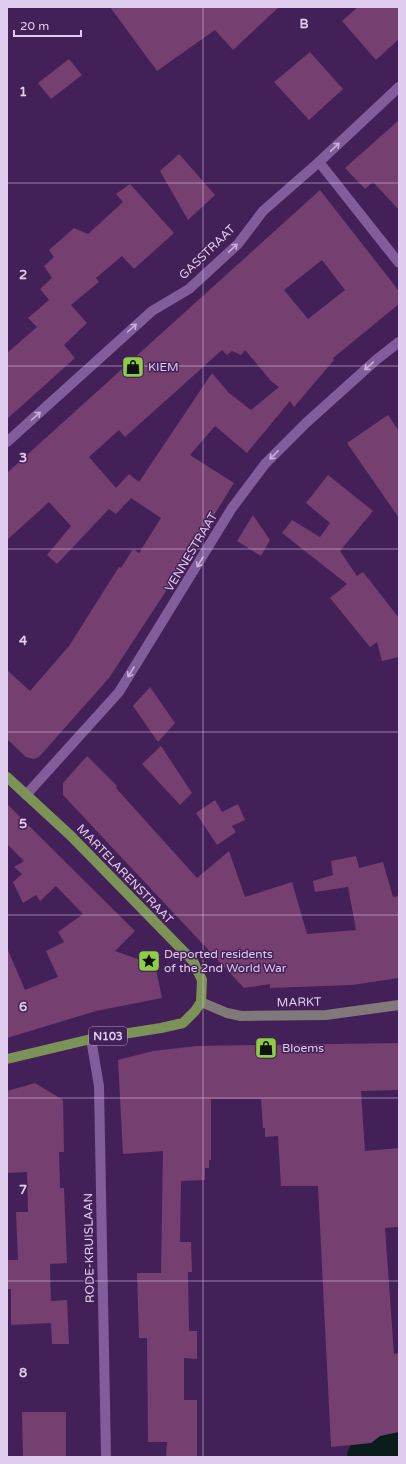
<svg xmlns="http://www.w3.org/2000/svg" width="406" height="1464" font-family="'Varela Round',sans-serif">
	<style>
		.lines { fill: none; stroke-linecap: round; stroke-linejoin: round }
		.river { stroke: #0a1d1c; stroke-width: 40 }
		.building { fill: #753f6f; fill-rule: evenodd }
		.street { stroke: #835d9b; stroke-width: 10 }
		.secondary { stroke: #807879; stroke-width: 10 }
		.primary { stroke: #7c9357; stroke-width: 10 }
		.oneway { stroke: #c9b0d9 }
		.grid { fill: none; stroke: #e0ccee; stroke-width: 1; stroke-opacity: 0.55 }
		.labels { text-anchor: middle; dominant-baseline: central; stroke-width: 3; stroke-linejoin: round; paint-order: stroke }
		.shield { fill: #432058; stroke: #b198c1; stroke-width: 1 }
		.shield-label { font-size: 11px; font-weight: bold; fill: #e0ccee }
		.street-label { font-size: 12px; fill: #e0ccee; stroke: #432058 }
		.poi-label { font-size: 12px; fill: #e0ccee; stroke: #432058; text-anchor: start }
		.grid-label { font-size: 13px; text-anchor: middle; font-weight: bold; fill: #e0ccee; stroke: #432058; stroke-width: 3; stroke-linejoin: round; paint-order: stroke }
	</style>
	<rect width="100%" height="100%" fill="#432058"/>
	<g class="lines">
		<path class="river" d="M367 1457 399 1450"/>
	</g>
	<g class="building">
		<path d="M110 7H279L233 50 215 30 157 71Z"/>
		<path d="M358 7H399V39L376 60 342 21Z"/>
		<path d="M310 52 343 89 309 120 274 82Z"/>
		<path d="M69 59 82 75 51 99 38 83Z"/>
		<path d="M399 120V210L373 182 365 189 345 168Z"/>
		<path d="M179 154 215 195 188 220 160 171Z"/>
		<path d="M130 184 174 233 134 269 122 256 96 278 99 282 71 305 87 323 64 345 75 358 7 419V353L37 327 28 318 49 300 40 289 52 278 44 266 54 257 49 250 74 228 88 234 123 202 116 194Z"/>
		<path d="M320 190 399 291V304L333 358 334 360 294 407 290 401 247 453 215 426 190 455 234 483 185 562 109 678 39 757 34 759 26 757 7 739V670L30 691 69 646 119 567 121 568 133 549 139 553 161 518 131 498 116 514 109 509 57 564 47 555 71 526 49 502 7 540V473ZM322 260 345 290 308 319 284 290ZM222 350 227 355 232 351 241 355 245 350 271 381 279 387 251 410 229 393 212 373 139 482 129 474 116 488 89 457 119 430 125 437Z"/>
		<path d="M388 415 399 431V518L347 443Z"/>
		<path d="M328 475 373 511 340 551 357 576 363 572 399 618V657L382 661 377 642 370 647 330 598 347 584 282 533 292 520 320 537 330 523 306 503Z"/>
		<path d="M253 515 270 540 261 556 237 541Z"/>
		<path d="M150 687 175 723 158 742 133 706Z"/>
		<path d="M161 746 192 793 180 805 142 764Z"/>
		<path d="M87 756 117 786 116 788 197 878 229 851 245 897 292 882 307 934 356 930 348 887 315 892 313 881 333 875 331 861 356 856 359 868 383 862 393 897 399 896V978L352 985 270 988V984L244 988 63 795V783Z"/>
		<path d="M215 800 222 812 238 804 245 820 232 826 236 832 217 845 196 813Z"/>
		<path d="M7 804 135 931 115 951 155 965 162 998 96 1011 7 1038V948L25 990 58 977 46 951 64 942 58 932 83 914 56 886 40 901 36 895 23 903 13 882 22 874 14 867 24 861 7 844Z"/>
		<path d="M399 1043V1090L361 1091 365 1151 399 1148V1227L385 1228 394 1354 399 1353V1432L380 1436 371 1443 331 1447 318 1186H281L278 1136 265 1137V1128H263L261 1099H211V1160H209V1168H205V1180L181 1181 180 1242H191L192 1272H188L189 1331H197V1359L184 1358V1400H197V1457H166L167 1442H148L147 1338H139L137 1273H161L163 1151 123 1154 118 1060 153 1051 196 1046Z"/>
		<path d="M35 1083 63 1100 64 1152H59L60 1188H64L67 1263 50 1264 51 1301 67 1300 69 1344H52L51 1323 11 1325V1289H7V1260H18L16 1212H28L27 1172 7 1173V1091Z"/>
		<path d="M22 1412H66V1457H23Z"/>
	</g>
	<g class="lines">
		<g class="street">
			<path d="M319 162 399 263"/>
			<path d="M7 442 152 311 189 289 238 244 263 211 319 162 399 87"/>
			<path d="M26 795 119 692 232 508 265 464 306 423 376 360 399 342"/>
			<path d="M91 1039 99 1086 106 1457"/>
		</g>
		<path class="secondary" d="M201 1002 227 1013 241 1016 326 1015 399 1005"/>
		<path class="primary" d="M7 777 71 836 193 961 202 980 201 1002 195 1011 183 1023 161 1028 91 1039 7 1059"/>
	</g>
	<defs><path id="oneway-shaft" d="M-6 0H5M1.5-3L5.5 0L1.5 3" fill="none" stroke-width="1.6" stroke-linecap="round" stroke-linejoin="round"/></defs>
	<g class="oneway">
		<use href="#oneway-shaft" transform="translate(335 147) rotate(-43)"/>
		<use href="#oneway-shaft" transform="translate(233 248) rotate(-44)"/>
		<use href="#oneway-shaft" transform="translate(132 328) rotate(-42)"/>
		<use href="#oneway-shaft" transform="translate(369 366) rotate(138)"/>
		<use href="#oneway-shaft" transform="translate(36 416) rotate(-42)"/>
		<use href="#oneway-shaft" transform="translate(274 455) rotate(135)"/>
		<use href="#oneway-shaft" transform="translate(200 562) rotate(121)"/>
		<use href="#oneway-shaft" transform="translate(131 672) rotate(122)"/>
	</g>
	<path class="grid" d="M203 7V1457M7 183H399M7 366H399M7 549H399M7 732H399M7 915H399M7 1098H399M7 1281H399"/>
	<defs>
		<g id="shop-square" transform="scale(1.15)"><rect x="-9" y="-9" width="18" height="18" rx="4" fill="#8dce44" stroke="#432058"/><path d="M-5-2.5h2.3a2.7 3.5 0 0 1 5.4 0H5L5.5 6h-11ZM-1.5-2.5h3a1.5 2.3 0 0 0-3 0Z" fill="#111"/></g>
		<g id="sight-square" transform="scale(1.15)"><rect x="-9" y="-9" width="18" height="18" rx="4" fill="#8dce44" stroke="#432058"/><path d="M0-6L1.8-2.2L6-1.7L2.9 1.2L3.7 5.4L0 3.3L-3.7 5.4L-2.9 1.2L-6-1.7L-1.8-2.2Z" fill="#111"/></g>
	</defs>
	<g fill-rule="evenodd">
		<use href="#shop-square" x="133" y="367"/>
		<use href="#sight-square" x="149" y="961"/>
		<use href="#shop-square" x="266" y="1048"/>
	</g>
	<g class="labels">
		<rect class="shield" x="89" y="1027" width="38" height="18" rx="3"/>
		<g class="shield-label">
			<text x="108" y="1036">N103</text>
		</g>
		<g class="street-label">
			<text transform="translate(207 252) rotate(-44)">GASSTRAAT</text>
			<text transform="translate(191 552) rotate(-59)">VENNESTRAAT</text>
			<text transform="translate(125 874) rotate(46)">MARTELARENSTRAAT</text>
			<text transform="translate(299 1002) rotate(-1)">MARKT</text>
			<text transform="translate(89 1248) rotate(-91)">RODE-KRUISLAAN</text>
		</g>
		<g class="poi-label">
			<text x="148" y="367">KIEM</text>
			<text x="164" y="954">Deported residents<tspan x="164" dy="14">of the 2nd World War</tspan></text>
			<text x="282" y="1048">Bloems</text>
		</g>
	</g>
	<g class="grid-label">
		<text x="304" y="28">B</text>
		<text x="23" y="96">1</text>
		<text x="23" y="279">2</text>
		<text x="23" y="462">3</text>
		<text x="23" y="645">4</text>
		<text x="23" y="828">5</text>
		<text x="23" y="1011">6</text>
		<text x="23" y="1194">7</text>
		<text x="23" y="1377">8</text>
	</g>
	<rect width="406" height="1464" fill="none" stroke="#e0ccee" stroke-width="16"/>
	<path d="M14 30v6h67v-6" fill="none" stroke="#e0ccee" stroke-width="2"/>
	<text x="20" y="30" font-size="12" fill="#e0ccee" stroke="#432058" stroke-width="3" paint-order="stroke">20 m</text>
</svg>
